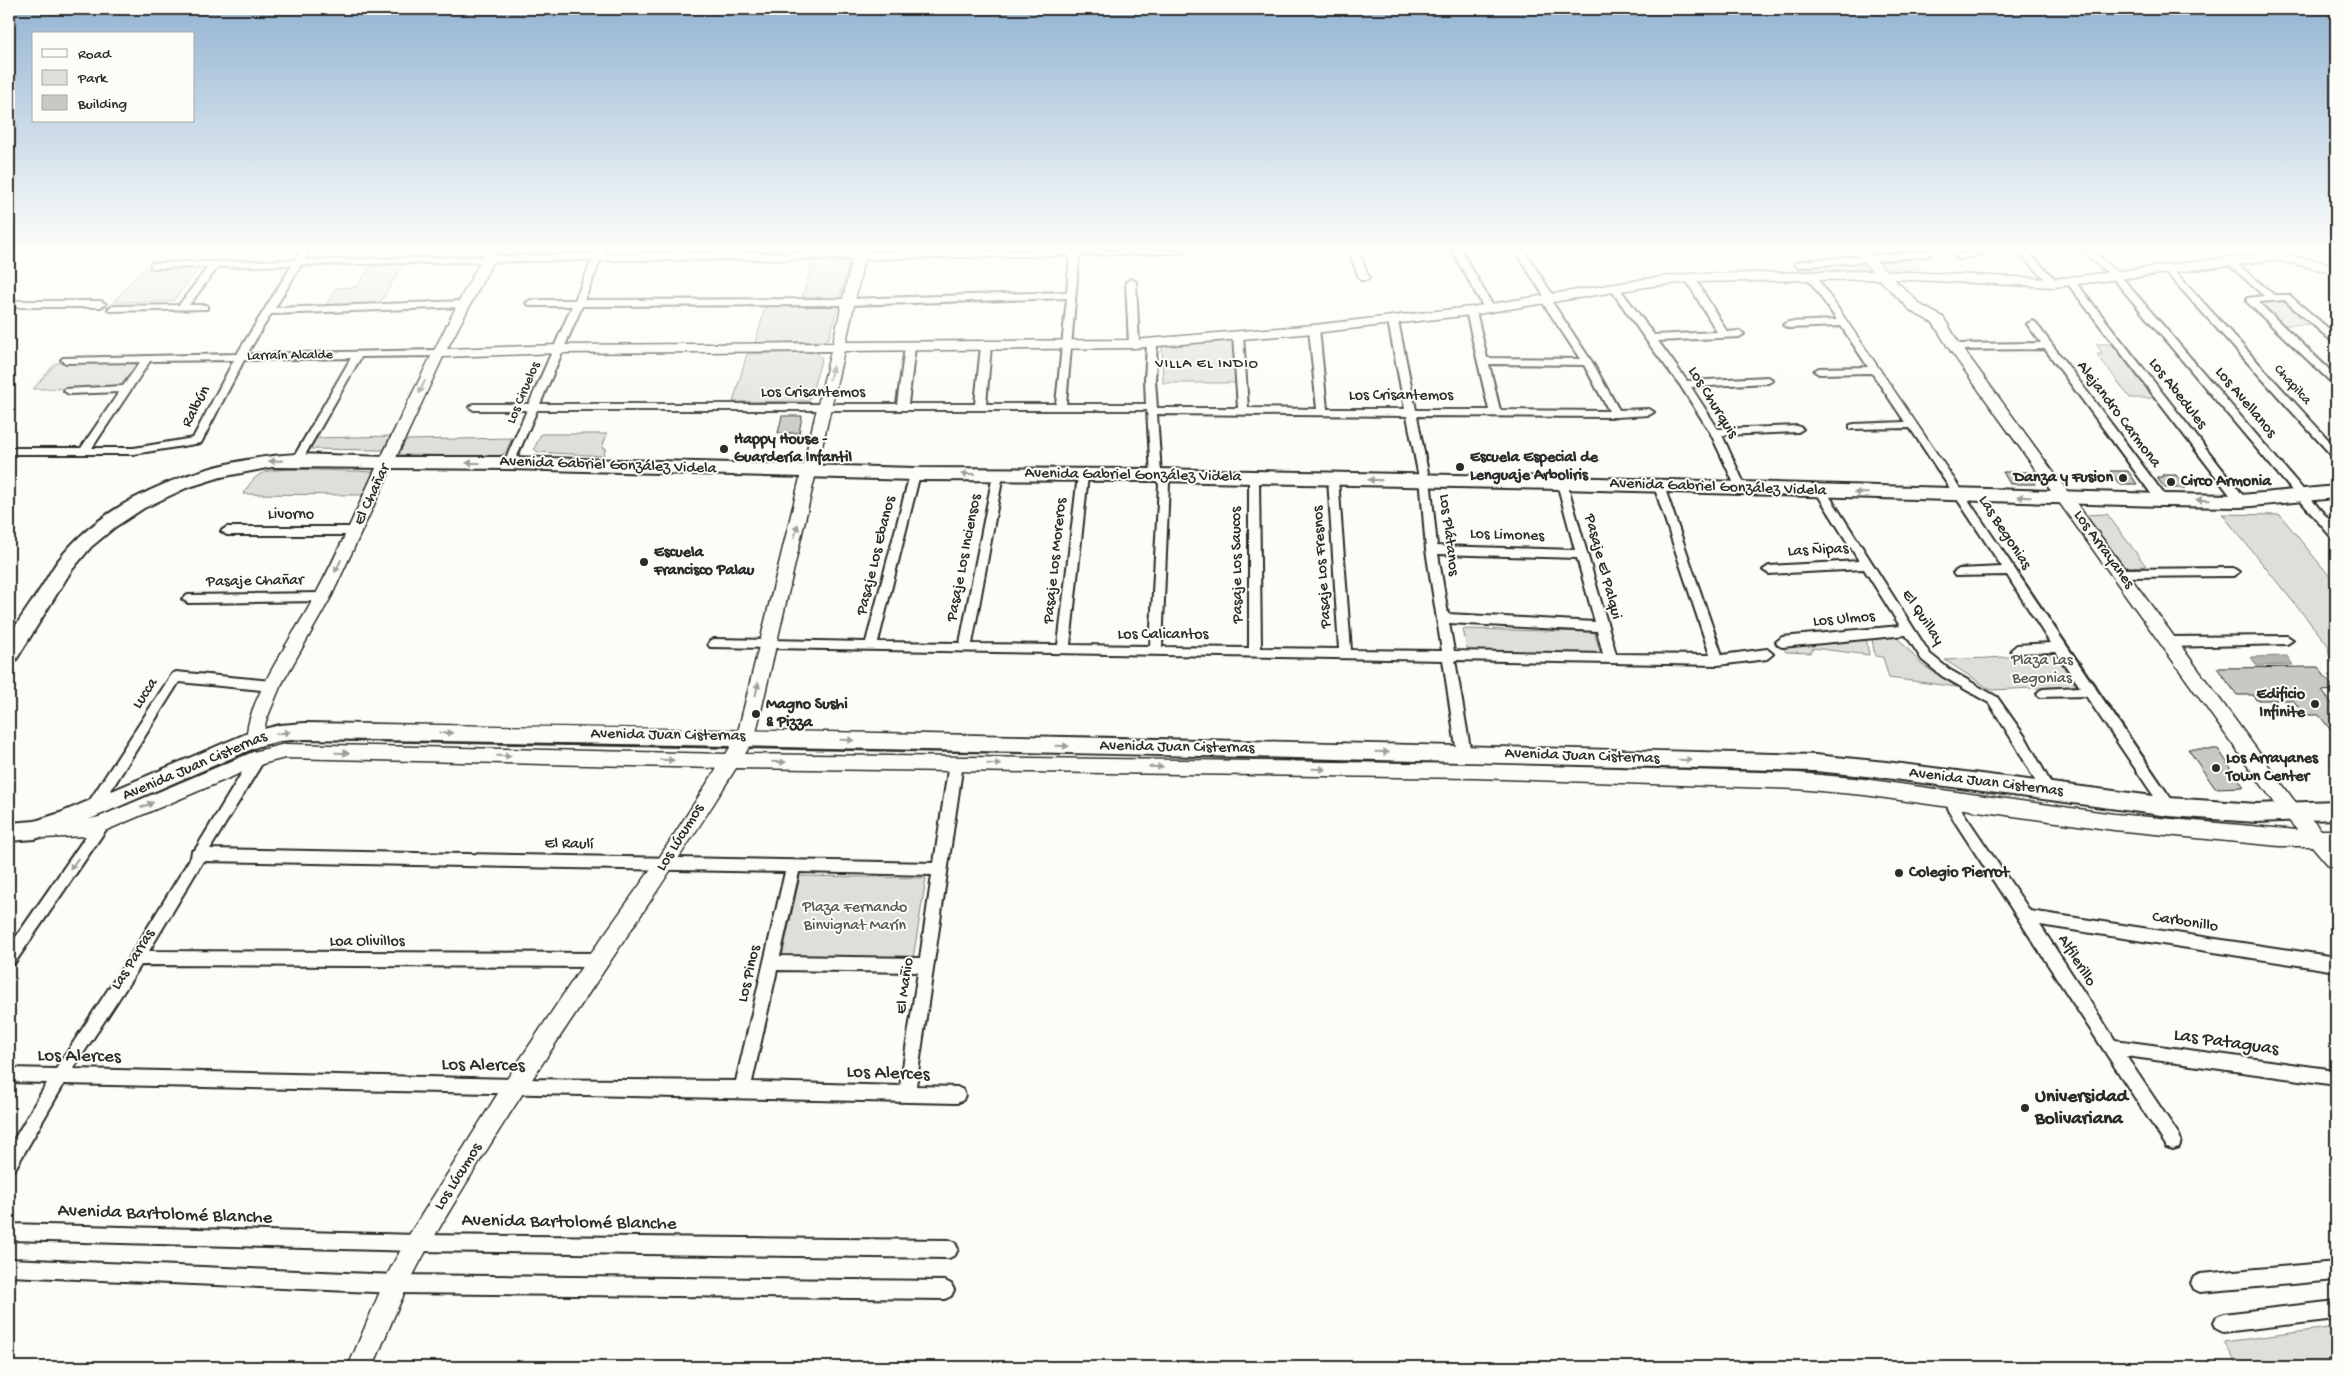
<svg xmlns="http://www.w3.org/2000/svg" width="2345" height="1376" font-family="'Gochi Hand',sans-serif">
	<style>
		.green { fill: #dfdeda; stroke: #858482 }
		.water { fill: #b5b4b1; stroke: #7e7d7b }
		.building { fill: #c9c8c4; stroke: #2b2b2b }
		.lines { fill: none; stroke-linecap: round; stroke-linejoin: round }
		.street-casing { stroke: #2b2b2b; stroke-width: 4 }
		.secondary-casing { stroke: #2b2b2b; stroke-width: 3 }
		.primary-casing { stroke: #2b2b2b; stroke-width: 4 }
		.street { fill: #fdfcf7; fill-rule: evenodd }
		.secondary { fill: #fdfcf7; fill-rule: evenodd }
		.primary { fill: #fdfcf7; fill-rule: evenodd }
		.oneway { fill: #9e9e9b }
		.poi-dot { fill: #2b2b2b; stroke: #fdfcf7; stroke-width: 2 }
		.labels { text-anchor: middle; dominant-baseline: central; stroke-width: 4; stroke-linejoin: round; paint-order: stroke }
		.far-street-label { font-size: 14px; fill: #2b2b2b; stroke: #fdfcf7 }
		.far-neighbourhood-label { font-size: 15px; letter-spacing: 1px; fill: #2b2b2b; stroke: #fdfcf7 }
		.street-label { font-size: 16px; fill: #2b2b2b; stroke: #fdfcf7 }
		.poi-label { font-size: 16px; font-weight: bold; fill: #2b2b2b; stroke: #fdfcf7; text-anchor: start }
		.park-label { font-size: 16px; fill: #585857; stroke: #fdfcf7 }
		.near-street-label { font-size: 19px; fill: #2b2b2b; stroke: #fdfcf7 }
		.near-poi-label { font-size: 19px; font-weight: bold; fill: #2b2b2b; stroke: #fdfcf7; text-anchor: start }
	</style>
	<rect width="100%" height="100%" fill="#fdfcf7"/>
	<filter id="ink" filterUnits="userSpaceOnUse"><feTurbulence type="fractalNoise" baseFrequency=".02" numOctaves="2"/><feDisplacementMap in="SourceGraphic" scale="10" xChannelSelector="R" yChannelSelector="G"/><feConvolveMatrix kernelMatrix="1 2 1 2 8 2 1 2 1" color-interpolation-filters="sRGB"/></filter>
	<g filter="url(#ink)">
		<g class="green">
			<path d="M1909 258 1923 272 1889 270 1879 261Z"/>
			<path d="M813 261H845L849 264 829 338 823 341 755 343 766 305 800 304Z"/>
			<path d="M1860 263 1865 269 1799 271 1798 269Z"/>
			<path d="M403 264 380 303 326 305 336 288 357 287 371 265Z"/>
			<path d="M200 267 173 301 114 302 143 268Z"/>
			<path d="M2286 300 2312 324 2284 325 2258 302Z"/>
			<path d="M1234 339 1236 383H1163L1162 345Z"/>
			<path d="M2096 344H2114L2155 398H2130L2097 354H2103Z"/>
			<path d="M816 352 822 358 809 401 733 402 747 354Z"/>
			<path d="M142 362 123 388 33 389 56 363Z"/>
			<path d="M541 434H607L602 448H606L603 456 538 452 534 449Z"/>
			<path d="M395 436 386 449 381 450 309 449 316 438Z"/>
			<path d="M512 438 506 452 500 456 402 455 398 452 404 440Z"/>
			<path d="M290 469 378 472 363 495 243 494C258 470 263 471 290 469Z"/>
			<path d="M2107 514 2146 566 2125 567 2086 515Z"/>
			<path d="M2222 514 2280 515 2336 584V664L2329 655 2328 645Z"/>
			<path d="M1463 629 1594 632 1601 654 1468 653Z"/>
			<path d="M1897 637 1921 664 1957 687 1889 678 1883 657 1875 656 1872 639Z"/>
			<path d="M1866 638 1869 655 1813 648 1811 653 1786 652 1781 644Z"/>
			<path d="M2053 651 2076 686 1991 690 1945 660 2028 656 2027 652Z"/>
			<path d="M800 876 926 878 913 959 782 957Z"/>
			<path d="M2336 1327V1367H2238L2224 1342Z"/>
		</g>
		<path class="water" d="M2287 656 2293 665 2257 666 2251 657Z"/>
		<g class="building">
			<path d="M782 416H802L799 433H778Z"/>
			<path d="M2110 471H2128L2137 484H2119Z"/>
			<path d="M2003 472H2029L2036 484H2010Z"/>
			<path d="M2162 475H2176L2186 488H2165L2156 477H2163Z"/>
			<path d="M2318 667 2335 690 2322 691 2336 709V737L2319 715H2304L2293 700H2256L2253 695H2237L2217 668Z"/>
			<path d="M2188 749H2218L2244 787 2215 788Z"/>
		</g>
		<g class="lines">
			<g class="street-casing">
				<g id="street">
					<path d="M301 250H310L305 260 595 254 596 250H605L604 254 1187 250 1183 253 1079 255 1066 404H1146L1145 380 1147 343 1152 340 1157 343 1155 380 1157 408H1238L1233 335 1238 332 1243 335 1248 408 1317 409 1309 329 1314 326 1319 329 1327 409H1405L1388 321 1393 318 1398 321 1416 410H1489L1466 311 1468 309 1471 308 1476 311 1487 358 1580 359 1541 300 1545 298 1515 250H1524L1556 300 1552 302 1592 362 1619 410 1649 409 1654 412 1649 415 1616 417 1417 416 1431 488 1437 546 1575 550 1557 483 1562 479 1566 480 1616 654 1710 655 1654 486 1655 483H1663L1722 655 1767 649 1773 654 1767 659 1718 665 1455 660 1471 754 1469 758H1459L1457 754 1443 660 710 647 708 644 710 641 714 639 866 642 910 474 915 470 920 474 878 642 960 643 993 475 998 471 1003 475 972 644 1058 645 1078 475 1083 471 1088 475 1070 645 1150 646 1159 484 1151 475 1147 410H537L514 463 513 465H505L504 463 527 410H474L469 407 474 404H529L572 306H531L526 303 531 300H575L592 260 301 265 275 308 465 301 470 304 465 307 271 314 247 354 438 350 443 353 438 356 361 357 301 462H293L292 460 351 358 244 360 201 443 134 454H9V448H81L119 392 69 394 64 391 65 389 123 386 140 362 66 363 61 360 63 358 237 354 292 265 218 267 189 305H207V309L110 311 108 309 113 306 179 305 208 267 154 268 151 267V263L295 260ZM1070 255 1067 292 848 299 584 300 601 260 859 259ZM1067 298 1056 404H986L991 346 986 343 981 346 975 404H908L915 347 910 344 905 347 897 404H540L582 306 848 305ZM234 360 193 438 134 448H92L150 361ZM1489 364 1584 365 1609 411 1500 410ZM1157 414 1407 416 1421 488 1426 550 1442 651 1351 650 1338 479 1333 475 1328 479 1339 649 1261 648 1259 478 1254 474 1249 478V648L1162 647 1169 483 1161 474ZM1438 554 1577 558 1595 622 1448 614ZM1449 623 1597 631 1603 654 1454 651Z"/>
					<path d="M1349 250H1358L1369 278 1367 280H1361L1359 278Z"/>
					<path d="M1452 250H1461L1494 308 1492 310H1486L1484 308Z"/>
					<path d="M1977 250H2000L1959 259 1954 256Z"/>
					<path d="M2016 250H2026L2057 281V285H2051Z"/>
					<path d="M2082 250H2092L2118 273 2336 528V539L2332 538 2112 277Z"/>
					<path d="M1927 251 1930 252V256L1799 267 1794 264 1799 261Z"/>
					<path d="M2229 257 2274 295H2289L2336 335V343L2333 342 2284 300 2258 302 2336 376V384L2332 383 2247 302V298L2264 296 2226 262V258Z"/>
					<path d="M2167 265 2170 266 2336 448V457L2332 456 2164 270V266Z"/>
					<path d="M1812 274 1815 275C1936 450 2053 628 2174 803L2176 807 2174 811 2169 813 2164 811 2086 696 2039 697 2037 694 2039 691 2043 689 2080 687 2056 652 2013 653 2011 650 2017 645 2050 643 2007 575 1955 576 1953 573 1959 569 2002 567 1910 428 1850 429V425L1854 424 1905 422 1872 373 1819 374 1814 371 1819 368 1868 367 1841 326 1788 328 1783 325 1788 322 1837 320 1807 277Z"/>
					<path d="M1690 275 1695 278 1727 332 1739 331 1744 334 1739 337 1658 341 1687 381 1768 377 1773 380 1768 383 1691 387 1718 429 1798 426 1803 429 1798 432 1722 435 1747 490 1742 494 1737 490 1710 432 1680 385 1646 340 1610 288 1615 285 1618 286 1654 335 1717 332 1685 278Z"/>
					<path d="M1131 279 1136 282 1139 344 1134 347 1129 344 1126 282Z"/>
					<path d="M2071 279 2074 280 2245 498 2246 501 2245 504H2237L2068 284V280Z"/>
					<path d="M9 301H101L106 304 101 307H9Z"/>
					<path d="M2032 321 2035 322 2166 497 2167 500 2166 503H2158L2045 349 1955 350 1950 347 1955 344 2041 343 2027 324Z"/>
					<path d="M1821 488 1825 489 1930 654 1950 670 1997 697 2026 738 2055 791 2053 795 2048 796 2043 795 2016 746 1989 703 1942 676 1922 660 1906 635 1782 647 1778 645 1776 642 1782 637 1900 626 1864 569 1769 574 1763 570 1769 566 1859 561 1816 492Z"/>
					<path d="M227 527H355L361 531 355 535H227L221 531Z"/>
					<path d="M2233 568 2239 572 2233 576 2120 577 2114 573 2120 569Z"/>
					<path d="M323 593 329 597 323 601 188 603 182 599 188 595Z"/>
					<path d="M2287 636 2293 640 2287 644 2170 647 2164 642 2170 637Z"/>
					<path d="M176 672 272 681 276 683 278 686 276 689 272 691 179 682 96 814 91 816 86 814 84 810 86 806 172 674Z"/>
					<path d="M259 752 264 753 266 757 210 849 934 863 949 763 951 759H961L963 763 916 1086 957 1087 963 1090 965 1095 963 1100 957 1103 64 1084 15 1169 9 1171V1148L47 1083 9 1082V1068L56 1069 132 953 191 857 192 851 195 850 254 753ZM203 861 785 872 736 1081 515 1079 73 1069 141 965 598 967 603 965 605 960 603 955 598 953 149 951ZM799 872 932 875 920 958 780 956ZM777 970 918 972 900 1086 752 1082Z"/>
					<path d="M1951 793 1956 795 1963 812 2030 911 2336 957V971L2040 925 2115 1040 2336 1070V1085L2126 1056 2179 1135 2181 1141 2179 1147 2173 1149 2167 1147 1953 819 1944 799 1946 795Z"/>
					<path d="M102 818 107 820 109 824 107 828 14 964 9 966V947L97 820Z"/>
					<path d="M9 1224 417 1235 949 1240 955 1243 958 1249 955 1255 949 1258 417 1251 9 1240Z"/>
					<path d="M9 1259 396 1275 945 1281 951 1284 954 1290 951 1296 945 1299 396 1293 9 1276Z"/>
					<path d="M2336 1262V1280L2200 1292 2194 1289 2191 1283 2194 1277 2200 1274Z"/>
					<path d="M2336 1301V1319L2223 1332 2217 1329 2214 1323 2217 1317 2223 1314Z"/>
				</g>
			</g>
			<g class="secondary-casing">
				<path id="secondary" d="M486 250H499L447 349 558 345 833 343 854 250H866L846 342 1134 340 1314 325 1471 307 1652 278 1690 274 1872 271 1853 250H1866L1886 271 2054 279 2275 252 2336 265V273L2275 260 2054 287 1894 279 1921 305 1943 317 1961 346 2293 799 2321 830H2336V868L2329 866 2312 846H2279L2114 830 1864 795 1798 789 1475 778 736 768C635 931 521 1085 426 1251 405 1288 389 1328 373 1367H348L387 1275 409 1235 507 1079 591 953 659 858 717 768 285 758 262 764 102 832 86 836 43 838 36 836 33 830 36 824 43 822 86 820 99 817 253 752 285 744 726 754 737 736 831 351 558 353 443 357 331 597 280 687 266 721 261 744 255 746 249 744C236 720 292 636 306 612 333 565 354 515 377 466 412 393 448 322 486 250ZM1879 279 1911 311 1933 323 1950 350 2279 809 2297 830 2114 814 1864 779 1798 773 1475 764 745 754 755 737 844 351 1134 348 1314 333 1471 315 1652 286 1690 282Z"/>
			</g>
			<g class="primary-casing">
				<g id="primary">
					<path d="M297 454 387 457H509L915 468 1156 469 1562 477 2162 494 2241 495 2336 486V498L2241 507 2162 506 1562 489 1156 481 915 480 509 469 272 467 221 477 186 488 144 508 115 527 91 547 71 571 16 660 9 662C9 655 7 646 9 639 12 629 30 605 37 594 44 584 50 572 57 562 108 493 215 458 297 454Z"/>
					<path d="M305 723C808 730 1312 742 1815 755L1886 762 2169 798 2256 804 2336 801V819L2256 822 2169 816 1886 778 1815 771C1312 758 808 746 305 739L280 741 259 746 74 826 35 839 9 841V823L35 821 60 813 248 733 280 725Z"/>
				</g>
			</g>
			<use href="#street" class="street"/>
			<use href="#secondary" class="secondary"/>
			<use href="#primary" class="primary"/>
		</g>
		<defs><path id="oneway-solid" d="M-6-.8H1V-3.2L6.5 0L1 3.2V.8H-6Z" transform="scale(1.25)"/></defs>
		<g class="oneway">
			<use href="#oneway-solid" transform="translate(831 373) rotate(-77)"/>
			<use href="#oneway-solid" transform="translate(422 387) rotate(115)"/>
			<use href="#oneway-solid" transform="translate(276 461) rotate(176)"/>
			<use href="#oneway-solid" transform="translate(473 463) rotate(-180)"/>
			<use href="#oneway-solid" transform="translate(968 474) rotate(-180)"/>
			<use href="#oneway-solid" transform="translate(1375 480) rotate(-179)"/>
			<use href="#oneway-solid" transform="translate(1861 493) rotate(-179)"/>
			<use href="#oneway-solid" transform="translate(2024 497) rotate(-179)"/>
			<use href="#oneway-solid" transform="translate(2203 500) rotate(-179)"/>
			<use href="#oneway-solid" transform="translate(796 531) rotate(-76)"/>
			<use href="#oneway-solid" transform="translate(338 566) rotate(116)"/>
			<use href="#oneway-solid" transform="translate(757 689) rotate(-77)"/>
			<use href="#oneway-solid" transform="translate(283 733) rotate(-9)"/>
			<use href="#oneway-solid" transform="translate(446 733) rotate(1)"/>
			<use href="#oneway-solid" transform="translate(847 740) rotate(2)"/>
			<use href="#oneway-solid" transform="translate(1062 746) rotate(1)"/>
			<use href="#oneway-solid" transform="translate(1382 752) rotate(1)"/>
			<use href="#oneway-solid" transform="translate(342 753) rotate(1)"/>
			<use href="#oneway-solid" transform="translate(504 756) rotate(1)"/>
			<use href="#oneway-solid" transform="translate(667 760) rotate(1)"/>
			<use href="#oneway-solid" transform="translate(1685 760) rotate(2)"/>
			<use href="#oneway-solid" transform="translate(779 762) rotate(1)"/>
			<use href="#oneway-solid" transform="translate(994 764) rotate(1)"/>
			<use href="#oneway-solid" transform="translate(1156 767) rotate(1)"/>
			<use href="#oneway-solid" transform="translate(1319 769) rotate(1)"/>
			<use href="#oneway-solid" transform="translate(147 805) rotate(-23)"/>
			<use href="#oneway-solid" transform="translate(74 864) rotate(125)"/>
		</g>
	</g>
	<linearGradient id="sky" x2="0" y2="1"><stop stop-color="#93b4d2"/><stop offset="0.56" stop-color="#fefefb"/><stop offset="1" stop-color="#fefefb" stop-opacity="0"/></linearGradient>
	<rect width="2345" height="443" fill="url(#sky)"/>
	<g class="poi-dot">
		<circle cx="724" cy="449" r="5"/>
		<circle cx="1460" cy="467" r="5"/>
		<circle cx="2123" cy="478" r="5"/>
		<circle cx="2171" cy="482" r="5"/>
		<circle cx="644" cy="562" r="5"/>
		<circle cx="2315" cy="704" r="5"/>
		<circle cx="756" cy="714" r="5"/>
		<circle cx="2216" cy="768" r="5"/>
		<circle cx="1899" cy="873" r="5"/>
		<circle cx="2025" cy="1108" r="5"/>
	</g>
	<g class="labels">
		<g class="far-street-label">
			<text transform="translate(290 356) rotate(-1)">Larraín Alcalde</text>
			<text transform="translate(2292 385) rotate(48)">Chapilca</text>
			<text transform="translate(524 393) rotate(-67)">Los Ciruelos</text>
		</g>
		<g class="far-neighbourhood-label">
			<text x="1207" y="364">VILLA EL INDIO</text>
		</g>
		<g class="street-label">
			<text x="813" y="393">Los Crisantemos</text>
			<text transform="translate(2177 394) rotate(52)">Los Abedules</text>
			<text x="1401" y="396">Los Crisantemos</text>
			<text transform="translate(1712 403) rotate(58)">Los Churquis</text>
			<text transform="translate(2245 403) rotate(50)">Los Avellanos</text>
			<text transform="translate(197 407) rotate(-62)">Ralbún</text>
			<text transform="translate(2118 415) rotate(53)">Alejandro Carmona</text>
			<text transform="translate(608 466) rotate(2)">Avenida Gabriel González Videla</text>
			<text transform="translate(1133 476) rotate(1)">Avenida Gabriel González Videla</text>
			<text transform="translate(1718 488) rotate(2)">Avenida Gabriel González Videla</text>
			<text transform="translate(373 495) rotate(-65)">El Chañar</text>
			<text x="291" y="515">Livorno</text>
			<text transform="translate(2004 533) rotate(57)">Las Begonias</text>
			<text transform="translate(1448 535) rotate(83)">Los Plátanos</text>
			<text transform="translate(1507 536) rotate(2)">Los Limones</text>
			<text transform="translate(2103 550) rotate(54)">Los Arrayanes</text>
			<text transform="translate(1818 551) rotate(-3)">Las Ñipas</text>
			<text transform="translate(877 556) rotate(-76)">Pasaje Los Ebanos</text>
			<text transform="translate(965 558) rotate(-79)">Pasaje Los Inciensos</text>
			<text transform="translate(1056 561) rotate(-84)">Pasaje Los Moreros</text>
			<text transform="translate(1238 565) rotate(-91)">Pasaje Los Saucos</text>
			<text transform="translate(1323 567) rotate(-94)">Pasaje Los Fresnos</text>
			<text transform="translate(1602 567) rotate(75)">Pasaje El Palqui</text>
			<text transform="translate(255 582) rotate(-1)">Pasaje Chañar</text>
			<text transform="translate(1922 618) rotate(56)">El Quillay</text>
			<text transform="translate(1844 620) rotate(-5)">Los Ulmos</text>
			<text x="1163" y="635">Los Calicantos</text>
			<text transform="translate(146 694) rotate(-57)">Lucca</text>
			<text transform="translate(668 736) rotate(1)">Avenida Juan Cisternas</text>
			<text transform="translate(1177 748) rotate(1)">Avenida Juan Cisternas</text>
			<text transform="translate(1582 757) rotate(2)">Avenida Juan Cisternas</text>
			<text transform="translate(195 767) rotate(-23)">Avenida Juan Cisternas</text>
			<text transform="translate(1986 783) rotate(7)">Avenida Juan Cisternas</text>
			<text transform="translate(681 838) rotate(-58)">Los Lúcumos</text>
			<text transform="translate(569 845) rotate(1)">El Raulí</text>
			<text transform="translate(2185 923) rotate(9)">Carbonillo</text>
			<text x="367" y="942">Loa Olivillos</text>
			<text transform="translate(134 960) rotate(-58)">Las Parras</text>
			<text transform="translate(2076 961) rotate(58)">Alfilerillo</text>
			<text transform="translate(750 974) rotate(-77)">Los Pinos</text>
			<text transform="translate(906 986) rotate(-82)">El Mañio</text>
			<text transform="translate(459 1177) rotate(-58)">Los Lúcumos</text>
		</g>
		<g class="poi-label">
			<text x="734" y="440">Happy House -<tspan x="734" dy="18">Guardería Infantil</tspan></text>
			<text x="1470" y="458">Escuela Especial de<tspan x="1470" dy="18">Lenguaje Arboliris</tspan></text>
			<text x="2113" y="478" text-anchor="end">Danza y Fusion</text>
			<text x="2181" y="482">Circo Armonia</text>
			<text x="654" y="553">Escuela<tspan x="654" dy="18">Francisco Palau</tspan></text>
			<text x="2305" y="695" text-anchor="end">Edificio<tspan x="2305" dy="18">Infinite</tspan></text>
			<text x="766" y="705">Magno Sushi<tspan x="766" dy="18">&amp; Pizza</tspan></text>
			<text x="2226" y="759">Los Arrayanes<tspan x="2226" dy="18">Town Center</tspan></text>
			<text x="1909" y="873">Colegio Pierrot</text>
		</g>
		<g class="park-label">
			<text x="2042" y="661">Plaza Las<tspan x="2042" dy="18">Begonias</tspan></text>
			<text x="855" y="908">Plaza Fernando<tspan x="855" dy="18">Binvignat Marín</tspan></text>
		</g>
		<g class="near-street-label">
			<text transform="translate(2226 1043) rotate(8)">Las Pataguas</text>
			<text transform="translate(79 1057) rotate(1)">Los Alerces</text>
			<text transform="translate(483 1066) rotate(1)">Los Alerces</text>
			<text transform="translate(888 1074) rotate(2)">Los Alerces</text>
			<text transform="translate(165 1215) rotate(2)">Avenida Bartolomé Blanche</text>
			<text transform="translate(569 1223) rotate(1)">Avenida Bartolomé Blanche</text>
		</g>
		<g class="near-poi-label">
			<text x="2035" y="1097">Universidad<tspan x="2035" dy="22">Bolivariana</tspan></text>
		</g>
	</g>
	<rect width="2345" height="1376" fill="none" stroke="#fdfcf7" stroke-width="30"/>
	<rect x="15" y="15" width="2315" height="1346" fill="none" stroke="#2b2b2b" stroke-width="2" filter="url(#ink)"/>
	<rect x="32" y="32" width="162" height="90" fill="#fdfcf7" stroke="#a9a8a5"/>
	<rect x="42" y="49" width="25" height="8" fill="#fdfcf7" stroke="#a9a8a5"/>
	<text x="78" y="58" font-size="15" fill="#2b2b2b">Road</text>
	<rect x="42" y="70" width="25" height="15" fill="#dfdeda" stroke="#a9a8a5"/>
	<text x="78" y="82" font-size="15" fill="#2b2b2b">Park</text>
	<rect x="42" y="95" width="25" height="15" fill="#c9c8c4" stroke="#a9a8a5"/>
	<text x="78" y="108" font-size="15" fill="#2b2b2b">Building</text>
</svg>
